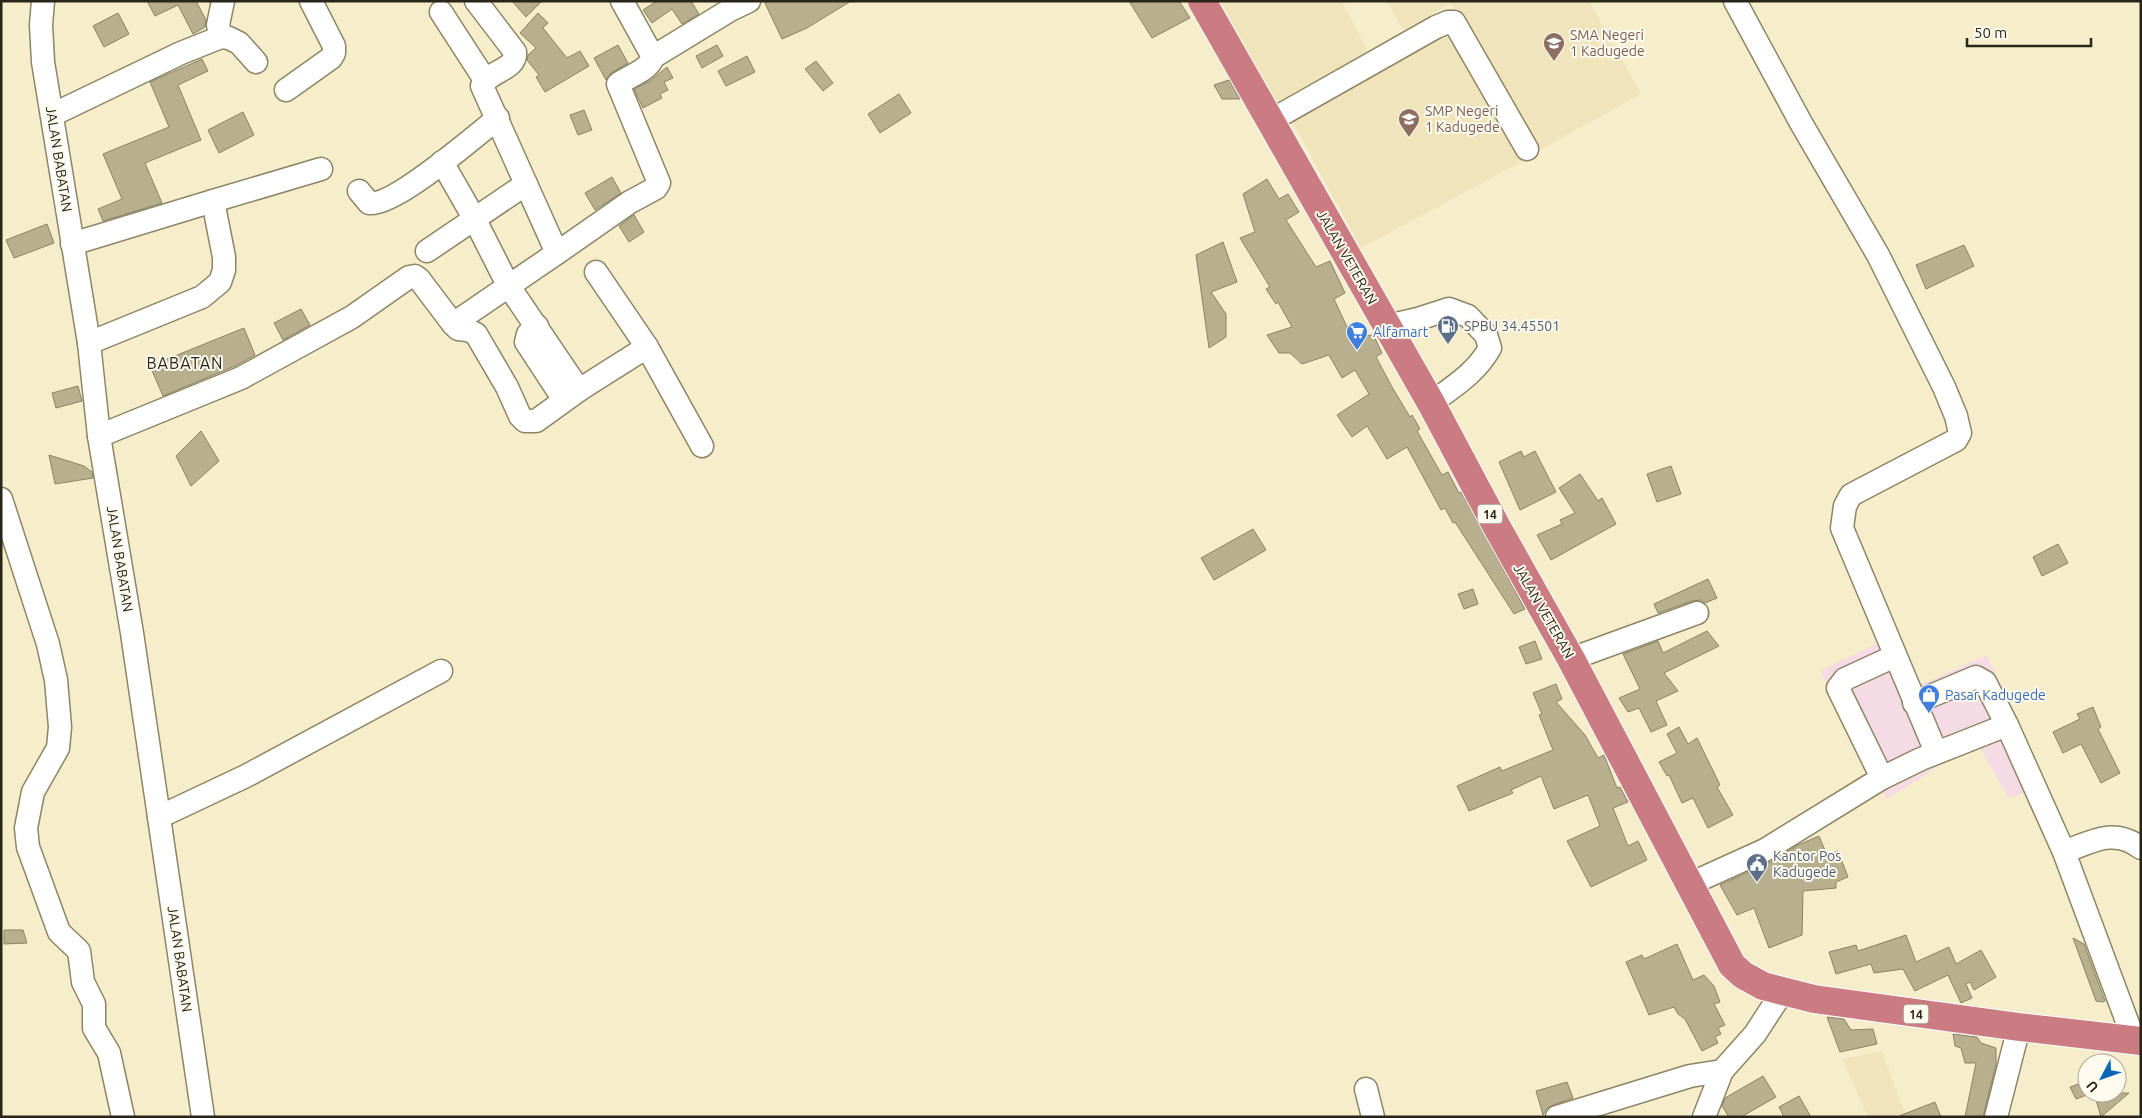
<svg xmlns="http://www.w3.org/2000/svg" width="2142" height="1118" font-family="Ubuntu,sans-serif">
	<style>
		.commercial { fill: #f5dbe3 }
		.built { fill: #efe4ba }
		.building { fill: #b7af8e; stroke: #8b8364 }
		.lines { fill: none; stroke-linecap: round; stroke-linejoin: round }
		.minor-casing { stroke: #8d8565; stroke-width: 25 }
		.highway-casing { stroke: #fff; stroke-width: 30 }
		.minor { stroke: #fff; stroke-width: 22 }
		.highway { stroke: #cb7b82; stroke-width: 28 }
		.labels { text-anchor: middle; dominant-baseline: central; stroke-width: 4; stroke-linejoin: round; paint-order: stroke }
		.shield { fill: #fefaed; stroke: #696558; stroke-width: 1 }
		.shield-label { font-size: 12px; font-weight: bold; fill: #292518 }
		.education-label { font-size: 14px; fill: #785e54; stroke: #fefaed; text-anchor: start }
		.street-label { font-size: 14px; fill: #292518; stroke: #fefaed }
		.service-label { font-size: 14px; fill: #4e5e75; stroke: #fefaed; text-anchor: start }
		.shop-label { font-size: 14px; fill: #366cbe; stroke: #fefaed; text-anchor: start }
		.quarter-label { font-size: 16px; letter-spacing: 1px; fill: #292518; stroke: #fefaed }
	</style>
	<rect width="100%" height="100%" fill="#f6edcb"/>
	<path class="commercial" d="M1894 635 1916 687 1987 655 2048 787 2008 798 1977 742 1887 799 1820 671Z"/>
	<g class="built">
		<path d="M1220 1H1341L1370 54 1276 104Z"/>
		<path d="M1387 1H1589L1641 94 1534 153 1451 3 1403 30Z"/>
		<path d="M1457 28 1527 159 1361 248 1290 117Z"/>
		<path d="M1882 1051 1906 1117H1868L1842 1059Z"/>
	</g>
	<g class="building">
		<path d="M147 1H196L206 20 205 27 193 34 178 5 155 16Z"/>
		<path d="M512 1H542L526 17Z"/>
		<path d="M657 1H691L699 14 682 24 672 9 652 23 643 10Z"/>
		<path d="M764 1H851L807 28 782 39Z"/>
		<path d="M1129 1H1179L1190 18 1152 38Z"/>
		<path d="M118 13 129 34 104 47 93 26Z"/>
		<path d="M538 13 548 23 543 28 567 58 580 51 589 66 545 92 536 77 539 75 527 60 528 55 536 48 520 33Z"/>
		<path d="M618 45 628 63 611 73 606 80 594 58Z"/>
		<path d="M717 45 723 56 702 68 696 56Z"/>
		<path d="M747 56 755 72 726 86 718 71Z"/>
		<path d="M202 59 208 71 178 85 201 140 145 163 162 203 103 221 98 209 122 199 103 154 169 127 150 82Z"/>
		<path d="M816 61 833 83 823 91 805 69Z"/>
		<path d="M667 67 673 78 664 82 668 90 660 94 662 98 643 108 634 89 650 81Z"/>
		<path d="M1229 80 1240 99H1222L1214 85Z"/>
		<path d="M899 94 911 113 880 133 868 114Z"/>
		<path d="M584 110 592 130 578 135 570 115Z"/>
		<path d="M243 112 254 135 219 153 208 130Z"/>
		<path d="M612 177 621 193 595 210 585 193Z"/>
		<path d="M1267 179 1279 199 1288 194 1299 212 1286 220 1316 267 1330 261 1345 293 1334 299 1347 327 1351 324 1356 336 1365 332 1369 336 1373 334 1382 353 1376 357 1392 387 1410 417 1412 415 1420 429 1417 431 1442 475 1448 472 1459 493 1461 492 1525 609 1514 614 1455 522 1453 523 1445 508 1441 510 1407 447 1387 459 1367 426 1352 437 1337 415 1369 394 1355 370 1342 378 1329 355 1302 364 1290 353H1279L1267 335 1292 327 1278 302 1276 304 1266 289 1270 287 1240 238 1255 232 1243 194Z"/>
		<path d="M634 215 644 232 629 242 619 226Z"/>
		<path d="M47 224 54 243 14 258 6 240Z"/>
		<path d="M1223 242 1237 282 1211 292 1226 314V337L1209 348 1196 255Z"/>
		<path d="M1964 245 1974 266 1926 289 1916 265Z"/>
		<path d="M301 309 310 325 283 340 274 323Z"/>
		<path d="M244 328 255 355 235 366 163 396 150 366Z"/>
		<path d="M78 386 82 401 56 408 52 393Z"/>
		<path d="M201 431 219 461 191 486 176 456Z"/>
		<path d="M1521 451 1524 457 1535 451 1556 492 1520 510 1499 462Z"/>
		<path d="M49 455 84 466 92 472 93 478 55 484Z"/>
		<path d="M1671 466 1681 494 1657 502 1647 474Z"/>
		<path d="M1580 474 1598 501 1602 498 1616 524 1551 560 1537 535 1562 524 1560 520 1575 513 1559 488Z"/>
		<path d="M1253 529 1266 550 1214 580 1201 558Z"/>
		<path d="M2058 544 2068 563 2042 576 2033 557Z"/>
		<path d="M1708 579 1717 598 1705 603 1700 600 1692 601 1658 613 1654 604Z"/>
		<path d="M1473 589 1478 604 1464 609 1458 594Z"/>
		<path d="M1707 631 1719 646 1664 673 1678 691 1656 701 1667 725 1651 732 1639 708 1628 712 1619 698 1640 689 1623 654 1658 641 1663 653Z"/>
		<path d="M1535 641 1542 659 1526 664 1519 647Z"/>
		<path d="M1556 684 1562 699 1556 702 1585 735 1598 758 1604 755 1617 788 1620 787 1628 802 1613 808 1628 846 1638 841 1647 860 1591 887 1567 841 1600 826 1588 795 1554 809 1541 776 1511 790 1513 793 1469 811 1457 786 1500 767 1502 771 1553 750 1539 715 1542 714 1533 693Z"/>
		<path d="M2093 707 2101 727 2098 729 2120 773 2101 783 2081 744 2063 753 2053 732 2080 719 2077 714Z"/>
		<path d="M1679 727 1688 744 1697 738 1720 785 1717 787 1733 815 1708 828 1693 798 1682 803 1669 775 1667 776 1659 762 1677 753 1667 734Z"/>
		<path d="M1819 836 1827 855 1838 851 1848 877 1836 882V888L1803 891 1802 935 1769 948 1754 908 1737 915 1720 885 1771 862 1798 845Z"/>
		<path d="M4 930H23L27 943 4 944Z"/>
		<path d="M1906 935 1916 962 1949 947 1956 964 1981 950 1996 977 1974 990 1970 982 1966 984 1972 998 1961 1003 1948 975 1915 991 1903 969 1874 973 1871 964 1836 974 1829 952 1856 945 1858 951Z"/>
		<path d="M2073 938 2084 944 2105 1001 2103 1002 2096 1001Z"/>
		<path d="M1677 944 1693 980 1704 975 1714 986 1720 1002 1714 1004 1725 1025 1718 1028 1721 1034 1715 1037 1718 1043 1702 1051 1685 1019 1678 1014 1674 1007 1649 1015 1626 962 1642 955 1644 959Z"/>
		<path d="M1827 1017 1844 1019 1851 1030 1873 1029 1877 1044 1840 1052Z"/>
		<path d="M1953 1034 1977 1037 1981 1043 1996 1048V1064L1983 1117H1965L1976 1063H1965L1961 1048 1955 1046Z"/>
		<path d="M1763 1076 1776 1097 1741 1117H1729L1722 1106 1725 1098Z"/>
		<path d="M2087 1081V1095L2076 1099 2070 1087Z"/>
		<path d="M1567 1082 1573 1098 1553 1105 1547 1108 1543 1115 1536 1091Z"/>
		<path d="M2094 1093H2129L2101 1117Z"/>
		<path d="M1799 1096 1811 1117H1784L1779 1107Z"/>
		<path d="M1935 1102 1941 1117H1899V1116Z"/>
	</g>
	<g class="lines">
		<g class="minor-casing">
			<g id="minor">
				<path d="M43 1 41 25 43 62 89 343 99 436 132 633 203 1117"/>
				<path d="M1735 1 1801 123 1878 255 1944 387 1956 416 1960 433 1956 440 1851 495 1845 506 1842 528 1936 752"/>
				<path d="M441 12 485 80"/>
				<path d="M221 37 218 25 223 1"/>
				<path d="M653 57 730 10 749 1"/>
				<path d="M286 90 331 58 334 53V46L311 1"/>
				<path d="M52 115 181 53 221 37 229 38 239 43 256 62"/>
				<path d="M1270 121 1436 27 1448 22H1454L1527 149"/>
				<path d="M442 162 474 218 508 285 579 390"/>
				<path d="M359 191 369 203C394 207 475 136 498 118"/>
				<path d="M72 244 213 201"/>
				<path d="M427 251 526 184"/>
				<path d="M557 253 630 202 656 188 659 183 618 84C628 76 649 71 653 57L622 1"/>
				<path d="M596 272 647 347 702 446"/>
				<path d="M453 324 458 329 468 330 476 334 507 387 520 416 525 421H536L579 390 647 347"/>
				<path d="M537 326 528 334 526 342 564 400"/>
				<path d="M1387 326 1418 319 1449 309 1468 316 1486 335 1490 348C1476 373 1453 387 1431 403"/>
				<path d="M89 343 202 297 220 282 224 270V257L213 201 321 169"/>
				<path d="M99 436 241 378 352 317 409 277 415 276 419 279 453 324 557 253 482 86C488 71 517 70 515 52L476 1"/>
				<path d="M1 499 48 644 56 680 60 727 58 748 33 792 26 828 28 847 59 932 79 951 83 982 94 1004V1028L109 1053 123 1117"/>
				<path d="M1571 659 1697 613"/>
				<path d="M1914 703 1976 677 1985 682 2007 725"/>
				<path d="M1882 778 1838 688 1845 679 1895 656"/>
				<path d="M159 817 246 776 441 671"/>
				<path d="M2064 852C2091 842 2114 827 2141 848"/>
				<path d="M1690 884 1765 850 1882 778 1921 759 2007 725 2064 852 2134 1040"/>
				<path d="M1366 1089 1373 1117"/>
				<path d="M1557 1117 1690 1076 1722 1071 1755 1034 1783 991"/>
				<path d="M1704 1117 1722 1071"/>
				<path d="M1996 1117 2019 1027"/>
			</g>
		</g>
		<g class="highway-casing">
			<path id="highway" d="M1202 1 1431 403 1498 529 1571 659 1732 965 1743 975 1763 986 1814 999 2019 1027 2141 1041"/>
		</g>
		<use href="#minor" class="minor"/>
		<use href="#highway" class="highway"/>
	</g>
	<defs>
		<g id="school-pin" transform="scale(1.125)"><path d="M0 17L-7.5 6A9.5 9.5 0 1 1 7.5 6Z" fill="#8d6e63" stroke="#fefaed"/><path d="M0-5L7-2L0 1L-7-2ZM-4 1L0 2.5L4 1V4Q0 6-4 4Z" fill="#fff"/></g>
		<g id="fuel-pin" transform="scale(1.125)"><path d="M0 17L-7.5 6A9.5 9.5 0 1 1 7.5 6Z" fill="#5c6f8a" stroke="#fefaed"/><path d="M-5.5-6h7V0h2V4h1.3V-2.5L3-4.5l.8-.8L6-3V5H2.5V1h-1V6h-7ZM-4.2-4.7v3.2H.2V-4.7Z" fill="#fff"/></g>
		<g id="supermarket-pin" transform="scale(1.125)"><path d="M0 17L-7.5 6A9.5 9.5 0 1 1 7.5 6Z" fill="#3f7fe0" stroke="#fefaed"/><path d="M-6-5.5h2.5l.6 2H6L4.5 2H-2.5L-4.4-4H-6ZM-1.5 3.2a1.3 1.3 0 1 0 .1 0ZM3 3.2a1.3 1.3 0 1 0 .1 0Z" fill="#fff"/></g>
		<g id="shop-pin" transform="scale(1.125)"><path d="M0 17L-7.5 6A9.5 9.5 0 1 1 7.5 6Z" fill="#3f7fe0" stroke="#fefaed"/><path d="M-5-2.5h2.3a2.7 3.5 0 0 1 5.4 0H5L5.5 6h-11ZM-1.5-2.5h3a1.5 2.3 0 0 0-3 0Z" fill="#fff"/></g>
		<g id="civic-pin" transform="scale(1.125)"><path d="M0 17L-7.5 6A9.5 9.5 0 1 1 7.5 6Z" fill="#5c6f8a" stroke="#fefaed"/><path d="M-.6-6.5H3V-4.5H.6V-3L4-1V1h2V6H-6V1h2V-1L-.6-3ZM-1.2 2.5V6h2.4V2.5Z" fill="#fff"/></g>
	</defs>
	<g fill-rule="evenodd">
		<use href="#school-pin" x="1554" y="43"/>
		<use href="#school-pin" x="1409" y="119"/>
		<use href="#fuel-pin" x="1448" y="326"/>
		<use href="#supermarket-pin" x="1357" y="332"/>
		<use href="#shop-pin" x="1929" y="695"/>
		<use href="#civic-pin" x="1757" y="864"/>
	</g>
	<g class="labels">
		<g class="shield">
			<rect x="1477.5" y="504.5" width="25" height="19" rx="4"/>
			<rect x="1903.5" y="1004.5" width="25" height="19" rx="4"/>
		</g>
		<g class="shield-label">
			<text x="1490" y="514">14</text>
			<text x="1916" y="1014">14</text>
		</g>
		<g class="education-label">
			<text x="1570" y="35">SMA Negeri<tspan x="1570" dy="16">1 Kadugede</tspan></text>
			<text x="1425" y="111">SMP Negeri<tspan x="1425" dy="16">1 Kadugede</tspan></text>
		</g>
		<g class="street-label">
			<text transform="translate(59 159) rotate(81)">JALAN BABATAN</text>
			<text transform="translate(1347 257) rotate(60)">JALAN VETERAN</text>
			<text transform="translate(120 559) rotate(81)">JALAN BABATAN</text>
			<text transform="translate(1544 611) rotate(60)">JALAN VETERAN</text>
			<text transform="translate(180 959) rotate(82)">JALAN BABATAN</text>
		</g>
		<g class="service-label">
			<text x="1464" y="326">SPBU 34.45501</text>
			<text x="1773" y="856">Kantor Pos<tspan x="1773" dy="16">Kadugede</tspan></text>
		</g>
		<g class="shop-label">
			<text x="1373" y="332">Alfamart</text>
			<text x="1945" y="695">Pasar Kadugede</text>
		</g>
		<g class="quarter-label">
			<text x="185" y="363">BABATAN</text>
		</g>
	</g>
	<rect width="2142" height="1118" fill="none" stroke="#292518" stroke-width="5"/>
	<g transform="translate(2102 1078) rotate(229)"><circle r="24" fill="#fefaed" stroke="#a9a598"/>
	<path d="M0-4L9 19L0 12L-9 19Z" fill="#0568b5"/>
	<text y="-8" font-size="14" font-weight="bold" text-anchor="middle" fill="#292518">U</text>
	</g>
	<path d="M1967 38v8h124v-8" fill="none" stroke="#292518" stroke-width="2.5"/>
	<text x="1974" y="38" font-size="15" fill="#292518" stroke="#fefaed" stroke-width="4" paint-order="stroke">50 m</text>
</svg>
